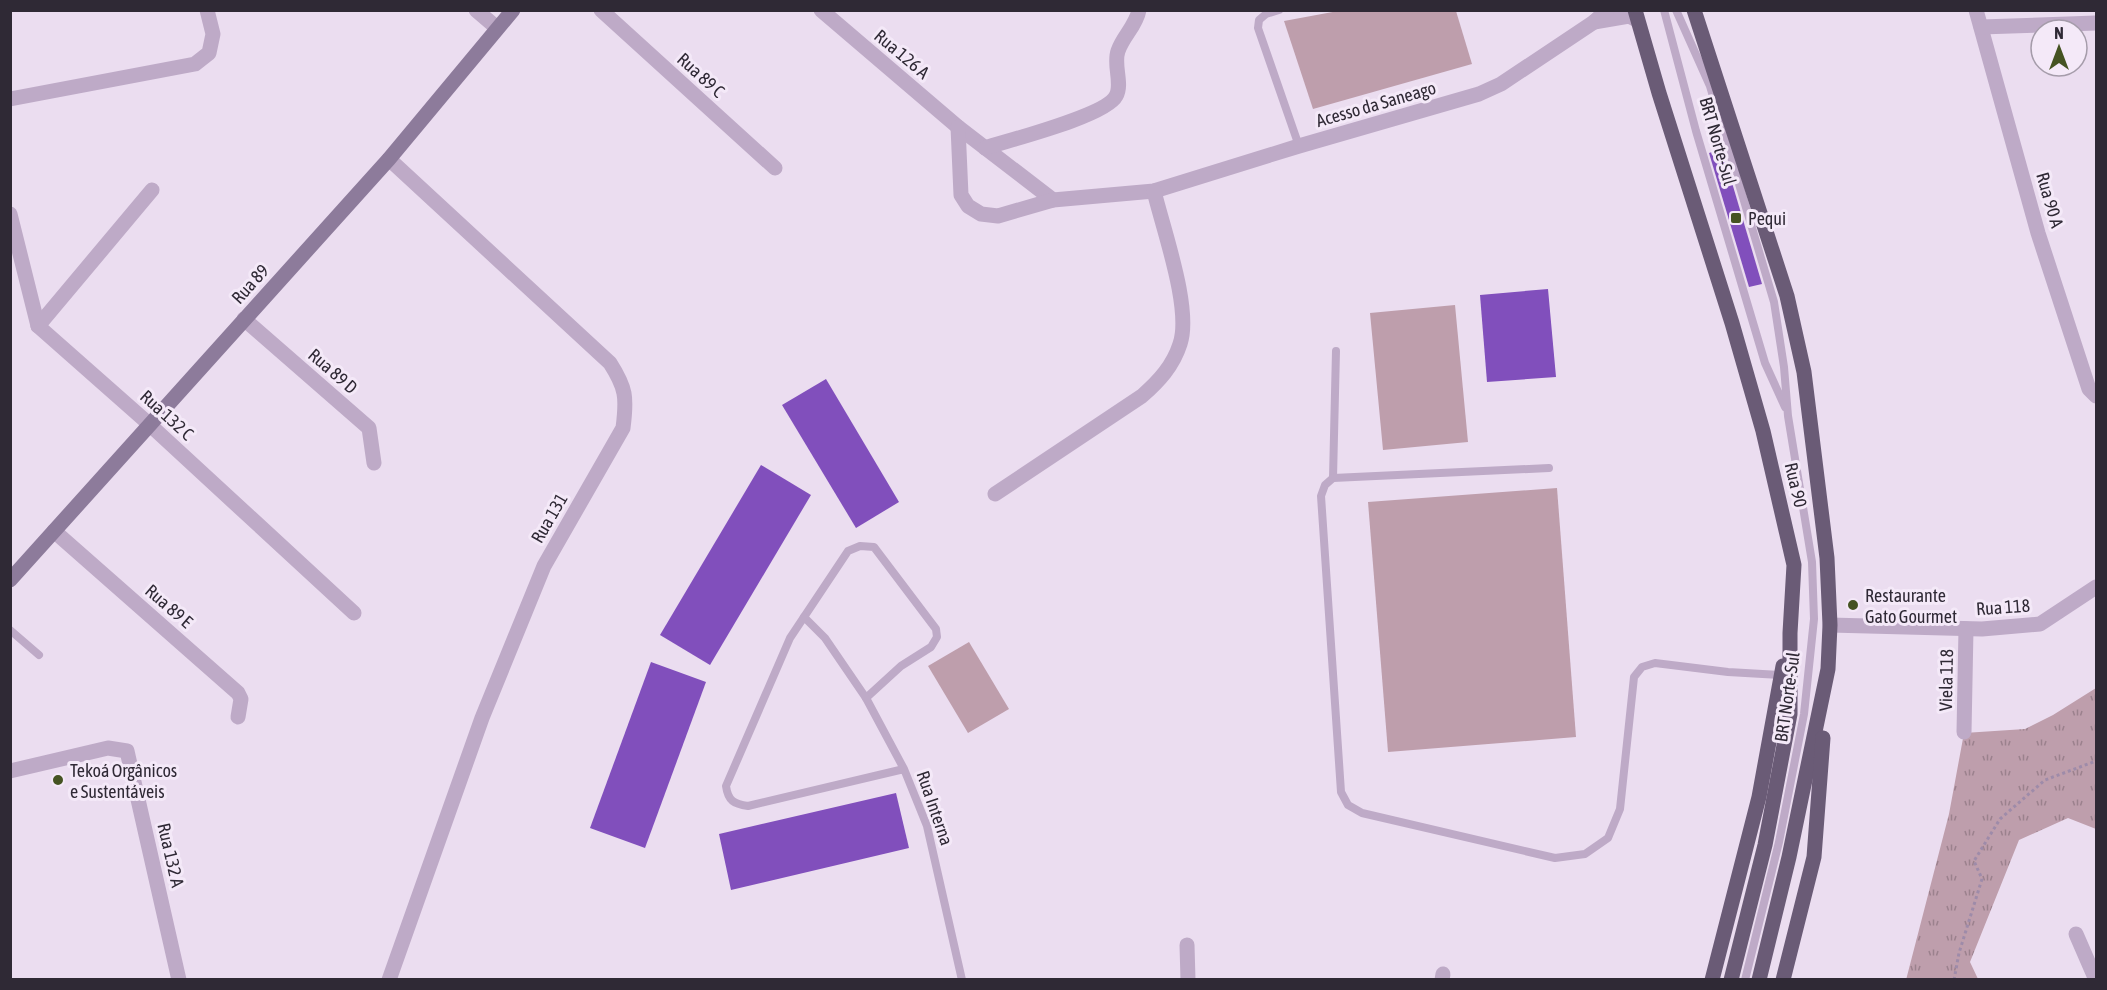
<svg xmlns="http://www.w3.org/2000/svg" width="2107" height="990" font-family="'Asap Condensed',sans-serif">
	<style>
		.green { fill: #be9eac }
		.park { fill: url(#park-tufts) }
		.building { fill: #814fbc }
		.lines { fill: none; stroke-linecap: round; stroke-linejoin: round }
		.path { stroke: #9e8ba9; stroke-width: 3; stroke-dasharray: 3 3; stroke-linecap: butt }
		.lane { stroke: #beaac7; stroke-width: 8 }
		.street { stroke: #beaac7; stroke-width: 15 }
		.secondary { stroke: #8d7b9b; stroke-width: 15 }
		.primary { stroke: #6a5b76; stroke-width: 15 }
		.poi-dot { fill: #455322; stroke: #f4e9f8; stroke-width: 2 }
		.labels { text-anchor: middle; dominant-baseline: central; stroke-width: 6; stroke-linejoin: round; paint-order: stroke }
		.street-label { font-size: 18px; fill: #2f2935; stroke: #f4e9f8 }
		.poi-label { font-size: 18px; fill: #2f2935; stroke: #f4e9f8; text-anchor: start }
	</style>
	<defs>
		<pattern id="park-tufts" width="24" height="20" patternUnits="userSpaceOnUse" patternTransform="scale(1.5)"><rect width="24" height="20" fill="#be9eac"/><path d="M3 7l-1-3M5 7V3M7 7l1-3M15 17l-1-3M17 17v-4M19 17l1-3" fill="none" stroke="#9b818d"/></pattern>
	</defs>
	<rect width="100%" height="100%" fill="#ebddf0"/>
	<g class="green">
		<path d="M1338 11H1456L1472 64 1313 109 1284 21Z"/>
		<path d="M1455 305 1468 442 1383 450 1370 313Z"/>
		<path d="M1557 488 1576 737 1388 752 1368 502Z"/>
		<path d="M969 642 1009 709 968 733 928 666Z"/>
	</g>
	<path class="park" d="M2096 688V829L2068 818 2019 840 1970 962 1978 979 1906 980 1949 814 1964 733 2025 729 2053 715Z"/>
	<g class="building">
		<path d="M1722 149 1762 284 1749 287 1709 153Z"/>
		<path d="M1548 289 1556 377 1487 382 1480 295Z"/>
		<path d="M826 379 899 502 856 528 782 405Z"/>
		<path d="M761 465 811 495 710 665 660 635Z"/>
		<path d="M651 662 706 682 645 848 590 828Z"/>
		<path d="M896 793 909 848 731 890 719 834Z"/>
	</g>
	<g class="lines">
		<path class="path" d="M1954 980 1959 953 1982 879 1974 861 2000 819 2045 780 2096 761"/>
		<g class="lane">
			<path d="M1279 10 1266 14 1259 20 1258 28 1299 146"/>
			<path d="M1664 10 1696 131 1765 363 1785 407"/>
			<path d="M1676 10 1710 86 1774 302 1784 367 1788 416 1812 562 1814 619 1804 714 1779 842 1745 980"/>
			<path d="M1336 351 1333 478 1325 485 1321 496 1341 792 1348 805 1362 813 1555 858 1585 854 1608 838 1620 809 1634 677 1642 667 1655 663 1728 672 1781 675"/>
			<path d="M1333 478 1549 468"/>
			<path d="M804 617 848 551 860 546 874 547 936 629 937 637 931 647 901 666 866 698"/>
			<path d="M10 630 39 655"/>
			<path d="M904 769 748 806C734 804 728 801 726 786L790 638 804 617 825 638 866 698 904 769 927 826 962 980"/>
		</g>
		<g class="street">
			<path d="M476 10 497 28"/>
			<path d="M601 10 775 168"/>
			<path d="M821 10 958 127 1053 200"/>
			<path d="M1976 10 2038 233 2089 389 2096 396"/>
			<path d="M1594 22 1629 16 1637 20"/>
			<path d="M1981 27 2096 23"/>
			<path d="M10 99 195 64 209 53 213 34 207 10"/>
			<path d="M958 127 961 195 968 206 981 214 998 216 1053 200 1154 191 1299 146 1479 94 1501 84 1594 22 1607 10"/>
			<path d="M985 148C1009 140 1106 116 1116 96 1123 84 1113 65 1118 51 1123 36 1136 26 1139 10"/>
			<path d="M389 159 610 363C626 388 627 397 623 428L544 566 482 718 389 980"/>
			<path d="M10 214 38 326 149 424 354 613"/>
			<path d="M244 319 369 428 374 463"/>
			<path d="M38 326 152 190"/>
			<path d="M995 494 1142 396C1159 381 1173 366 1180 344 1192 309 1163 229 1154 191"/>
			<path d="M54 531 238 693 241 699 238 717"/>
			<path d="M1830 625 1982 629 2040 624 2096 587"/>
			<path d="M1964 732 1966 629"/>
			<path d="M10 771 108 748 127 751 179 980"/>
			<path d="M2076 934 2096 980"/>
			<path d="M1187 945 1188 980"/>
			<path d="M1442 980 1443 974"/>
		</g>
		<path class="secondary" d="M10 580 389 159 513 10"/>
		<g class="primary">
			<path d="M1635 10 1659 93 1732 323 1763 431 1794 565 1790 633V714L1765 845 1731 980"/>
			<path d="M1694 10 1787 296 1804 372 1827 558 1830 625 1828 669 1789 857 1759 980"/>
			<path d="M1712 980 1759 797 1783 666"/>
			<path d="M1783 980 1814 857 1823 738"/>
		</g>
	</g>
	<g class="poi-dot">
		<rect x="1730" y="212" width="12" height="12" rx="3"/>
		<circle cx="1853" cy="605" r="6"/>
		<circle cx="58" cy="780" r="6"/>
	</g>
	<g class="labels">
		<g class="street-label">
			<text transform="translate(902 54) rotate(40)">Rua 126 A</text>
			<text transform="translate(701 75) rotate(42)">Rua 89 C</text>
			<text transform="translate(1376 104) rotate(-16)">Acesso da Saneago</text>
			<text transform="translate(1718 141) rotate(74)">BRT Norte-Sul</text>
			<text transform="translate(2050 200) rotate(74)">Rua 90 A</text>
			<text transform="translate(250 284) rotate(-48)">Rua 89</text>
			<text transform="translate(333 371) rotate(41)">Rua 89 D</text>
			<text transform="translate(167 415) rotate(42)">Rua 132 C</text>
			<text transform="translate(1796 485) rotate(77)">Rua 90</text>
			<text transform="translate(549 518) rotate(-60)">Rua 131</text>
			<text transform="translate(169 606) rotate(41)">Rua 89 E</text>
			<text transform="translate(2003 607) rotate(-4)">Rua 118</text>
			<text transform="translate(1946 680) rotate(-89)">Viela 118</text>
			<text transform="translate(1787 697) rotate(-82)">BRT Norte-Sul</text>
			<text transform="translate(935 808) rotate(71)">Rua Interna</text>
			<text transform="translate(171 855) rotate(77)">Rua 132 A</text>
		</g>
		<g class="poi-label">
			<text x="1748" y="218">Pequi</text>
			<text x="1865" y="595">Restaurante<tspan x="1865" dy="21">Gato Gourmet</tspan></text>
			<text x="70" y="770">Tekoá Orgânicos<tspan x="70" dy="21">e Sustentáveis</tspan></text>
		</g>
	</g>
	<rect width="2107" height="990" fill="none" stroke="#2f2935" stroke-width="24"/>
	<g transform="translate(2059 48)"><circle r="28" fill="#f4e9f8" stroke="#a59caa" stroke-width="1.5"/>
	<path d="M0-4.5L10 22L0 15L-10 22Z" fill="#455322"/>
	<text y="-9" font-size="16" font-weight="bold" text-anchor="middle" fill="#2f2935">N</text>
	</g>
</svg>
